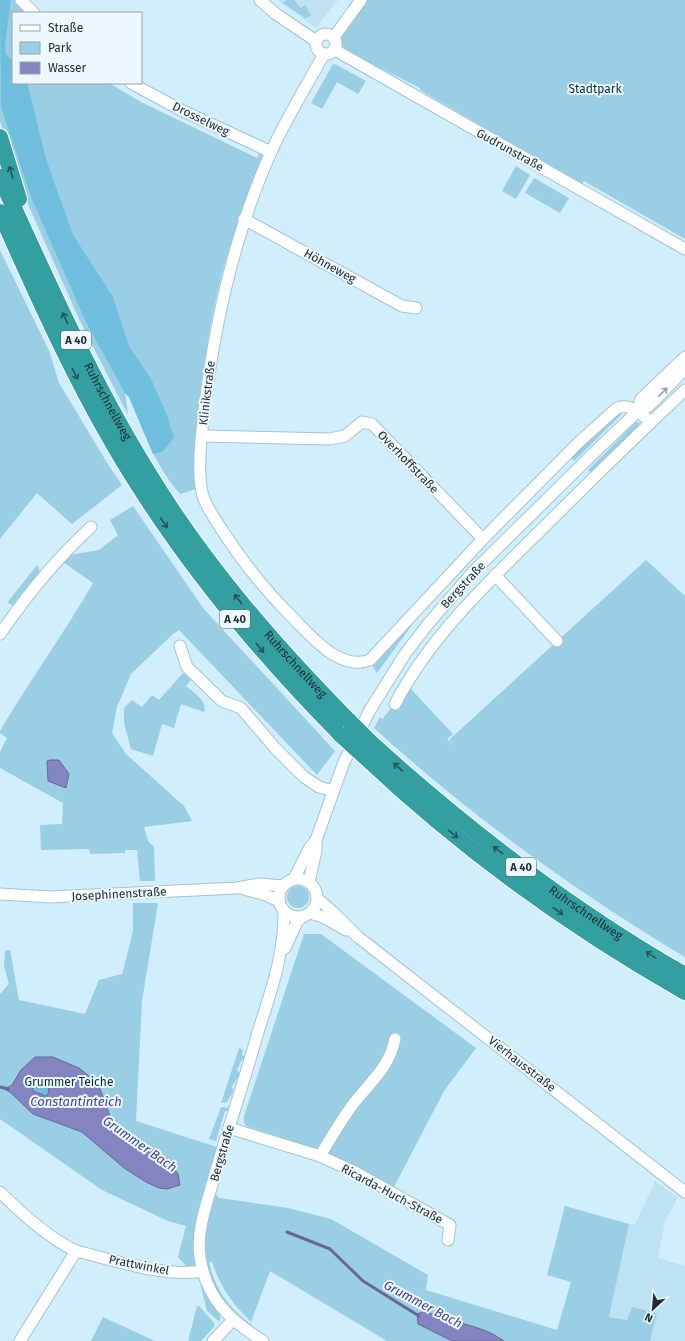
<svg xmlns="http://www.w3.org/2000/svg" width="685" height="1341" font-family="'Fira Sans',sans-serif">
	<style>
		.built { fill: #bde3f3 }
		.green { fill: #9acee4 }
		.forest { fill: #70bedd }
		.water { fill: #8484c0; stroke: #666995; fill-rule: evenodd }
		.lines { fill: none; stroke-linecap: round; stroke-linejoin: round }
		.stream { stroke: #666995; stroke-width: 3 }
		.minor-casing { stroke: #a6c3d0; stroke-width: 13 }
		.highway-casing { stroke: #fff; stroke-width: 18 }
		.minor { stroke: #fff; stroke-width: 11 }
		.highway { stroke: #339fa1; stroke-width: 16 }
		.highway-bridge-casing { stroke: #fff; stroke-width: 18; stroke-linecap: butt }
		.highway-bridge { stroke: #339fa1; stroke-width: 16 }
		.oneway { stroke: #265458 }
		.oneway2 { stroke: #9aa0a2 }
		.labels { text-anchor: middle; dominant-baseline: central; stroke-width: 4; stroke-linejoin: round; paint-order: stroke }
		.shield { fill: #ecf8fd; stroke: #5c686e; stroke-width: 1 }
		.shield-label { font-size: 11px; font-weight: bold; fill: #1f2b30 }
		.park-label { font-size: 12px; fill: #072e3b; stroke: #ecf8fd }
		.street-label { font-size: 12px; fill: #1f2b30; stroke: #ecf8fd }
		.water-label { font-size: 13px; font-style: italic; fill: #49438e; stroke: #ecf8fd }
	</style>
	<rect width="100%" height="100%" fill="#d0eefb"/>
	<g class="built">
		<path d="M277 0H338L316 28Z"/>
		<path d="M655 1181 678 1198 665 1220 658 1258 685 1266V1341H650L657 1313 632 1307 627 1320 609 1317 629 1224 635 1225Z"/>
	</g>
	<g class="green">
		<path d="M2 0H15L26 13H13V83H109L141 102 257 158 260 151 263 158C252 188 239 217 230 246 214 297 205 351 200 404 197 433 193 460 196 489L180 494C155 465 144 432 129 397L125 393 128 415 80 321 19 184 0 121V4Z"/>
		<path d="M286 0H294L301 8 305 5 311 16 305 18 283 3Z"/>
		<path d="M367 0H685V239L584 181 582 184 420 90V88L350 53 341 45 340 39Z"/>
		<path d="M333 64 337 65 366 81 358 94 337 82 322 109 311 103Z"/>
		<path d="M516 166 530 175 516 199 502 191Z"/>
		<path d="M534 178 569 198 560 213 525 193Z"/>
		<path d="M0 250 49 351 59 383 109 466 122 485 72 524 37 493 0 539Z"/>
		<path d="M617 411H622L621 415 574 461 570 457Z"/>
		<path d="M636 422 640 423 639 427 591 473 588 470Z"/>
		<path d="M133 506 203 608 335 751 317 775 179 630 173 634 131 674 117 707 112 733 126 754 184 806 192 821 144 827 148 841 154 847 155 881H140L137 850H125V853L90 854 89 849 41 850 40 825 62 824 63 803 0 768V752L7 738 0 733V731C29 681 64 634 93 583L63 562 70 555 99 550 118 535 110 520Z"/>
		<path d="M646 560 685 596V957C574 891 470 815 374 728L380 717 383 719C387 711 403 697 411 689L453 734 447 739 457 748 449 740Z"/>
		<path d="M37 565 40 571 13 605 7 603Z"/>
		<path d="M425 607 377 673 371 664Z"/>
		<path d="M183 673 191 680 186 686C194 693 208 701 204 712L181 704 174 728 162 724 153 756 131 749 124 723V708L132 700 142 707 152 695 159 700Z"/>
		<circle cx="298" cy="897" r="11"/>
		<path d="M133 903H158L142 1001 136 1121 217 1147 207 1183 219 1198 288 1208 331 1219 428 1275 426 1290 557 1330 571 1282 547 1275 565 1206 629 1224 609 1317 627 1320 632 1307 657 1313 650 1341H387L270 1271 251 1322C231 1302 221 1288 212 1262H209C215 1290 230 1309 252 1325L251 1328C224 1306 217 1297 206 1263L187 1267 178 1257 186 1226 168 1221 102 1190 0 1119V994L9 984 4 966 5 951 10 950 19 1000 85 1014 99 980 122 974 133 931Z"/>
		<path d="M304 934H321L476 1048 444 1091 394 1187 330 1154 246 1126 244 1123V1116Z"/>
		<path d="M239 1048 243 1050 242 1054 245 1057 244 1060 241 1061 237 1070 240 1074 232 1086C235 1095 230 1095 227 1102L221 1103Z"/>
		<path d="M221 1107 229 1108 228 1111H225L216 1141 209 1139Z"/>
		<path d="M200 1282 220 1315V1322L207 1311Z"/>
		<path d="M197 1306H199L214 1323V1327L201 1341H188Z"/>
		<path d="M103 1317 155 1341H91Z"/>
	</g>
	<g class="forest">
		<path d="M0 0H11L5 45 6 53 13 63V83H26L28 86 46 159 73 235 113 297 129 346 151 379 167 415 174 438 162 452 153 454 129 397 125 393 86 322 31 197 1 107Z"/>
		<path d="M41 1082 49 1089 48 1094 46 1096 33 1091 32 1085Z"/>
	</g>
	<g class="water">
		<path d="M50 760H59L69 774 66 788 48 781 47 761Z"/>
		<path d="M35 1057H53L79 1068 98 1083 110 1116 125 1133 168 1159 178 1174 180 1185 167 1189 159 1188 146 1182 124 1168 82 1132 33 1114 11 1093 5 1089 12 1085 21 1070ZM41 1082 49 1089 48 1094 46 1096 33 1091 32 1085Z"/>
		<path d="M425 1311C432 1314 439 1317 446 1319 467 1325 486 1328 504 1341H452L418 1324 417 1314Z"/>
	</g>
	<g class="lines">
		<g class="stream">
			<path d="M0 1087 8 1089"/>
			<path d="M287 1232 330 1249 363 1281 419 1316"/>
		</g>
		<g class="minor-casing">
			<g id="minor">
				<path d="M21 0 34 13"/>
				<path d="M260 0 276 14 316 41"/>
				<circle cx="326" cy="44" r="10"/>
				<path d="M334 37 361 0"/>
				<path d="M335 50 685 249"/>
				<path d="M324 54C306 87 286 119 271 152 235 232 216 317 205 403 202 428 196 473 203 496 206 507 214 517 220 527 241 560 264 589 291 616 311 636 340 672 370 660L483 539 579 442 617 408C631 403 640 414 651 422"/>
				<path d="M131 83 181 110 271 152"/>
				<path d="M244 219 402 306 416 308"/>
				<path d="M637 412 641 399 685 357"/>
				<path d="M203 436 330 439 345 436 362 422 372 424 483 539"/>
				<path d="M495 575 557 641"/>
				<path d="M0 634C27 595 56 559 91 527"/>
				<path d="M180 646 187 667 222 701 241 708 275 748 304 777 319 787 333 791"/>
				<path d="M395 704C429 639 483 587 535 536 584 487 634 438 685 390"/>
				<circle cx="298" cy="898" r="19"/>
				<path d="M294 879 309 849 316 840"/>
				<path d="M309 882 316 851V840L344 762 370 710 405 654 428 624 472 573 601 446 637 412 649 406 685 369"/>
				<path d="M244 889 266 895 279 901"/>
				<path d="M0 894 50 897 237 888 260 884 282 886"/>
				<path d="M317 898 334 913 358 937 685 1192"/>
				<path d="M310 913 323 917 346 930"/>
				<path d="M285 948 297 922 303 916"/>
				<path d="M229 1128 320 1156 355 1172 450 1225 448 1240"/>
				<path d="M320 1156C331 1138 341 1120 354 1103 371 1081 389 1068 395 1039"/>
				<path d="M0 1192C21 1213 50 1239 76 1251 113 1260 166 1278 202 1271"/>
				<path d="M20 1341 76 1251"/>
				<path d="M213 1341 233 1320"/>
				<path d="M263 1341C229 1320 206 1298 200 1257 196 1229 208 1201 215 1174 229 1126 245 1078 259 1029 271 991 285 952 284 911"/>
			</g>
		</g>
		<g class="highway-casing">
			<g id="highway">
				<path d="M0 137 19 199"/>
				<path id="s1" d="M0 177C45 276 89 376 146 469 202 562 273 644 349 721"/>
				<path d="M0 212C42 307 85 403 142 491 199 580 267 660 341 735"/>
				<path id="s2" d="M369 741C467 830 571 910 685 975"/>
				<path d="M363 755C460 847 569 926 685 992"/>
			</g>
		</g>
		<use href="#minor" class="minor"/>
		<use href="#highway" class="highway"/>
		<g class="highway-bridge-casing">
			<g id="highway-bridge">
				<path d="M349 721 369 741"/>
				<path d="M341 735 363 755"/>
			</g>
		</g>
		<use href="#highway-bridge" class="highway-bridge"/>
	</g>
	<defs><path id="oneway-shaft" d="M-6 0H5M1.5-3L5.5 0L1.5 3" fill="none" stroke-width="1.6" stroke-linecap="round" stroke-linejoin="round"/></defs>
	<g class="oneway">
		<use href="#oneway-shaft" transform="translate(11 172) rotate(-107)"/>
		<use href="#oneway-shaft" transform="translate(65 318) rotate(-115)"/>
		<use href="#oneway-shaft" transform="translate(75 374) rotate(63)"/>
		<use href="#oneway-shaft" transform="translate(164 523) rotate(56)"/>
		<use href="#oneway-shaft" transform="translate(238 599) rotate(-129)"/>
		<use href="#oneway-shaft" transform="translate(260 648) rotate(50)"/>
		<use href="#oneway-shaft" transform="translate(398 767) rotate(-138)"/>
		<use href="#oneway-shaft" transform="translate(453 834) rotate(39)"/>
		<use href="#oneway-shaft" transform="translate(498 850) rotate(-143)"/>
		<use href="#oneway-shaft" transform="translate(558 911) rotate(35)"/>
		<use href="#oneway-shaft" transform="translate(651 955) rotate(-148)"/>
	</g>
	<use class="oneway2" href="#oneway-shaft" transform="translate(663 392) rotate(-44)"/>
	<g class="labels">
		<g class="shield">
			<rect x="61" y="331" width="30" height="18" rx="3"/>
			<rect x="220" y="610" width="30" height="18" rx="3"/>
			<rect x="506" y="858" width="30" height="18" rx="3"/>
		</g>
		<g class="shield-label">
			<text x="76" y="340">A 40</text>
			<text x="235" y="619">A 40</text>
			<text x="521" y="867">A 40</text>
		</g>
		<g class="park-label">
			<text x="595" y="89">Stadtpark</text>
			<text x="69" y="1082">Grummer Teiche</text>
		</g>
		<g class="street-label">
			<text transform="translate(201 119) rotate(26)">Drosselweg</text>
			<text transform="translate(510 150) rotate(29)">Gudrunstraße</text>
			<text transform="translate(330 266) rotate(29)">Höhneweg</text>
			<text transform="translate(207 393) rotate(-83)">Klinikstraße</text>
			<text stroke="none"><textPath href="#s1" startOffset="249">Ruhrschnellweg</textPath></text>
			<text transform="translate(408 462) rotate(46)">Overhoffstraße</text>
			<text transform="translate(463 585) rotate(-47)">Bergstraße</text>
			<text stroke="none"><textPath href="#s1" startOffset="573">Ruhrschnellweg</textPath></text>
			<text transform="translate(119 894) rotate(-3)">Josephinenstraße</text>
			<text stroke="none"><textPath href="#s2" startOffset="277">Ruhrschnellweg</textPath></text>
			<text transform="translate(522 1064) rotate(38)">Vierhausstraße</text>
			<text transform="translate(222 1153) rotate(-74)">Bergstraße</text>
			<text transform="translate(392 1194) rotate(28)">Ricarda-Huch-Straße</text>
			<text transform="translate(139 1265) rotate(11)">Prattwinkel</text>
		</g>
		<g class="water-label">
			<text x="76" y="1101">Constantinteich</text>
			<text transform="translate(140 1144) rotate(35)">Grummer Bach</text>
			<text transform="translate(423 1304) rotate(28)">Grummer Bach</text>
		</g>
	</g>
	<rect x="12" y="12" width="130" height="72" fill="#ecf8fd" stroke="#9aa6ab"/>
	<rect x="20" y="25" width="20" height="6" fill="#ffffff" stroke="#9aa6ab"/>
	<text x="48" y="32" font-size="12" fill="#1f2b30">Straße</text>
	<rect x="20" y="42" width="20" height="12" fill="#9acee4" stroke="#9aa6ab"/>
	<text x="48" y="52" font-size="12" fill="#1f2b30">Park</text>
	<rect x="20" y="62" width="20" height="12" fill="#8484c0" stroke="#9aa6ab"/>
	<text x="48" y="72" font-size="12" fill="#1f2b30">Wasser</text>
	<g transform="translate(653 1309) rotate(206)" stroke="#ecf8fd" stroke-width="3" paint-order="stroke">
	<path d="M0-3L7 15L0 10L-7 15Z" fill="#1f2b30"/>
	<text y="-6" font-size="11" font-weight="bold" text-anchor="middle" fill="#1f2b30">N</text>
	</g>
</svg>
